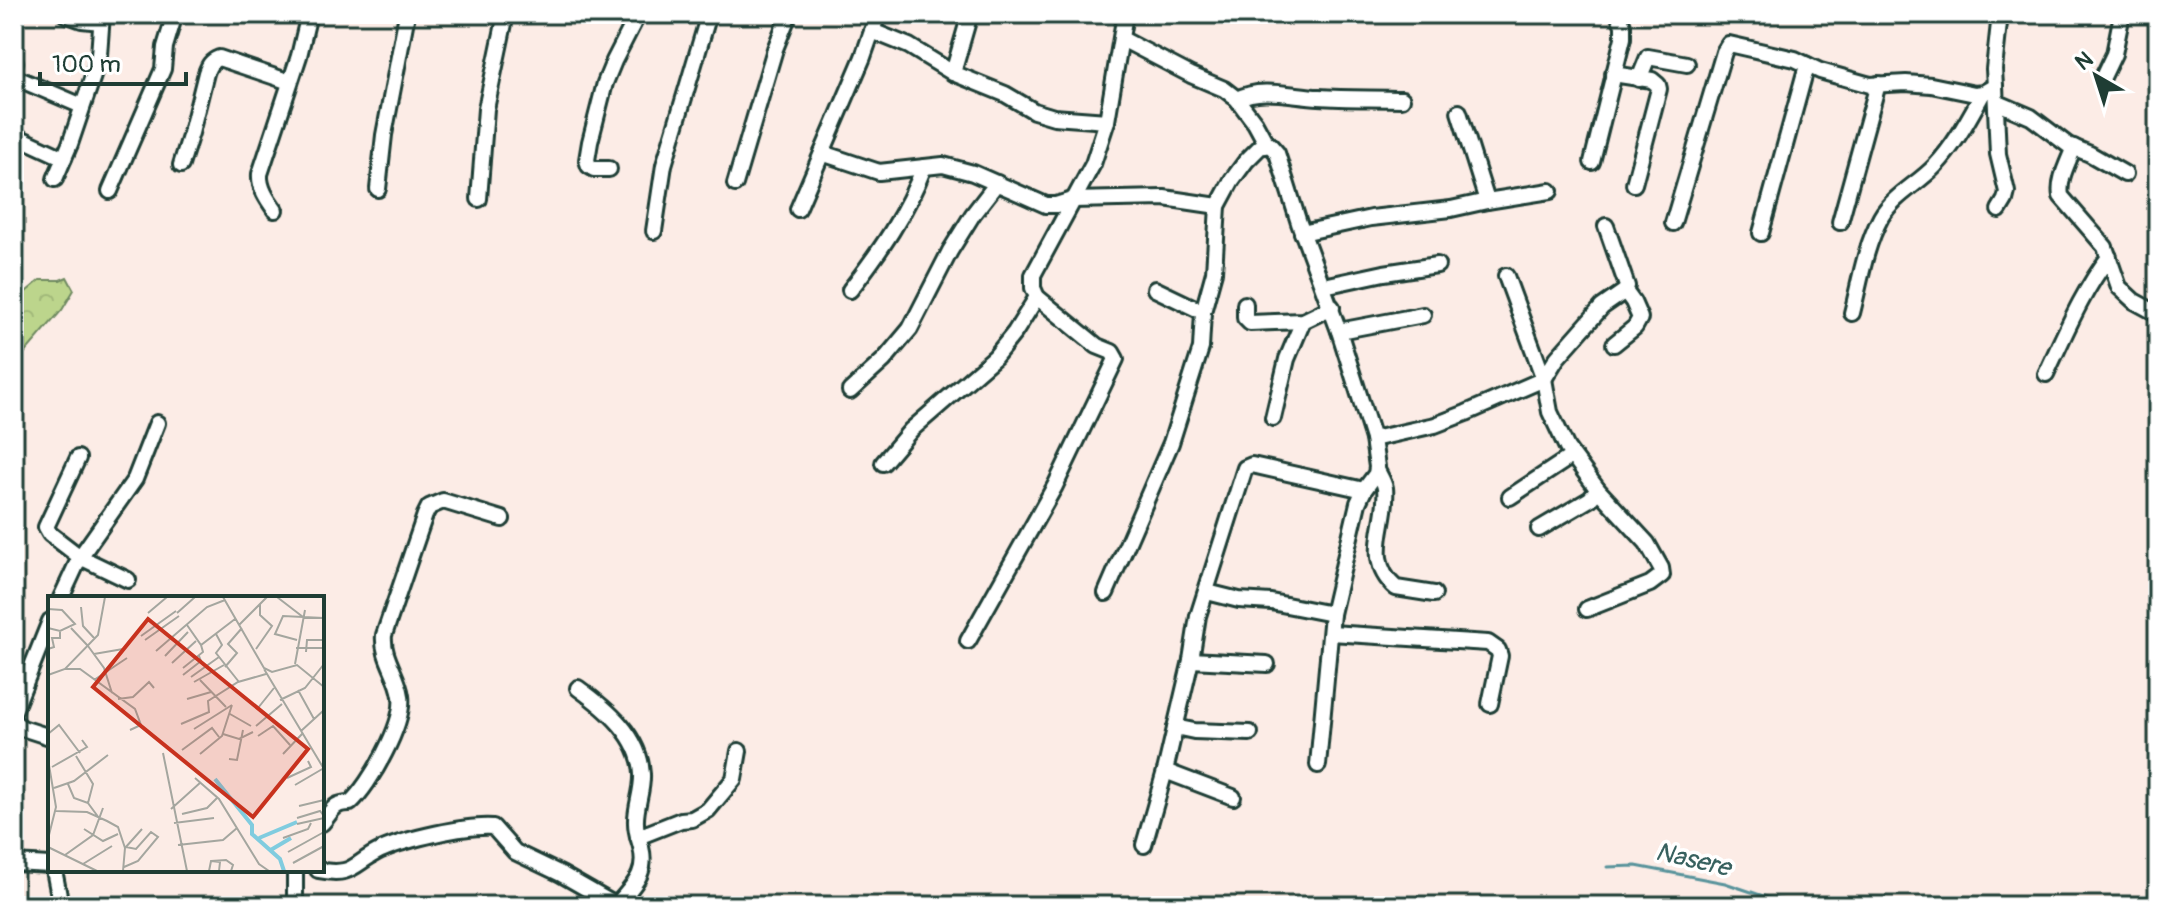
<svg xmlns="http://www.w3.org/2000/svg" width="2172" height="920" font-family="Pangolin,sans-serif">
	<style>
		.forest { fill: url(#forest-crowns); stroke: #6e8960; stroke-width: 2 }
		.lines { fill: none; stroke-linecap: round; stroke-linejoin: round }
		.stream { stroke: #59939b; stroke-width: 3 }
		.minor-casing { stroke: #1f3d34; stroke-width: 20 }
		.minor { stroke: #fff; stroke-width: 14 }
		.labels { text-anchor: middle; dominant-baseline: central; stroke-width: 7; stroke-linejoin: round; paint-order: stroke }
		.water-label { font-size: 26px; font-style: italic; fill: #37615f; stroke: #fff }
		.inset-river { fill: none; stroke: #80ccdf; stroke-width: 4 }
		.inset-road { fill: none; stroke: #a4a69f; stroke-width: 2 }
		.view { fill: #c8321e; fill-opacity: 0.15; stroke: #c8321e; stroke-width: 4 }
		.inset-edge { fill: none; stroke: #1f3d34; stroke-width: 4 }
	</style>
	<defs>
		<pattern id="forest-crowns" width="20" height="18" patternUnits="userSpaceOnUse" patternTransform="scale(2)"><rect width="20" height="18" fill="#bcd58c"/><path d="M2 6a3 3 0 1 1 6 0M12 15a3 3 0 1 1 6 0" fill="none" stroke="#a1b879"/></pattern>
	</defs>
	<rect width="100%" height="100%" fill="#fcece6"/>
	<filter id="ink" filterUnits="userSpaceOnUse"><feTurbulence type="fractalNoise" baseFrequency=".0125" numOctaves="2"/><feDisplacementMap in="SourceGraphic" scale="16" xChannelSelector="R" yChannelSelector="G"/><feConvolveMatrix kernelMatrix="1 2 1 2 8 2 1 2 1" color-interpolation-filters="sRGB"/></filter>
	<g filter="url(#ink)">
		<path class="forest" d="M67 277 74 290 62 310 15 364 14 370V302L40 280H60Z"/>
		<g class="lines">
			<path class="stream" d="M1607 867 1636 866 1725 883 1769 898 1817 906"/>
			<g class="minor-casing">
				<g id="minor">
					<path d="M65 14 82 20 101 22"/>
					<path d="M872 31 909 46 953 73 1005 94 1034 111 1054 117 1107 121"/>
					<path d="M1122 39 1191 75 1224 89 1237 99 1255 123 1267 145"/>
					<path d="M14 61 15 62"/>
					<path d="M953 73 968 21"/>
					<path d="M1613 74 1652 80 1658 85 1659 89 1634 184"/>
					<path d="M14 77 82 106"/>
					<path d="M1639 79 1648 57 1687 64"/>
					<path d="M2102 79 2114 54 2122 14"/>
					<path d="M1237 99C1261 86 1293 96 1319 97 1347 99 1375 98 1402 99"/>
					<path d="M1996 102 2031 117 2068 145 2090 154 2125 174"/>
					<path d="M1459 112 1487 201"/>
					<path d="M14 135 64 158"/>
					<path d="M2074 147C2068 163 2058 180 2061 196L2105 247 2119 287 2134 301 2158 314"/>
					<path d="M822 153 879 172 943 165 973 173 1046 205H1056L1072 200 1164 198 1218 206"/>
					<path d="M1592 162 1623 38V25L1618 14"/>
					<path d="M181 165 191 133 206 73C209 65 211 61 219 58L290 82"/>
					<path d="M609 169H594L589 166 587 160 590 142 605 83 614 61 638 14"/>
					<path d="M55 179 70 144 93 76 99 55 102 14"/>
					<path d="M735 184 775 49 789 14"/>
					<path d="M378 189 384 135 407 14"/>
					<path d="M110 191 163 69 165 47 175 14"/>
					<path d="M479 199 486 109 506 14"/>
					<path d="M798 209 863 57 878 14"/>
					<path d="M275 210C267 199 259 187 260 174L299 56 309 14"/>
					<path d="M1999 210 2005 200 2007 192 1998 154 1995 86 1994 69 2000 14"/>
					<path d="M1840 222 1878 84"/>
					<path d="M1673 223 1724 52 1729 44 1795 59 1820 71 1870 85 1906 83 1931 85 1975 94 1983 93 1995 86"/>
					<path d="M654 231 664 165 709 14"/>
					<path d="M1302 233 1371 218 1451 209 1487 201 1550 191"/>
					<path d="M1761 233 1807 65"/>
					<path d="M1506 276 1544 379 1550 412 1567 448 1598 490 1647 543 1661 568 1662 575 1650 584 1587 609"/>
					<path d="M1324 286 1384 273 1437 265"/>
					<path d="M1155 289 1203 312"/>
					<path d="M850 290C881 250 906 214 924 167"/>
					<path d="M1245 304V318L1250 323 1303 321 1332 307"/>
					<path d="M1852 313C1860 281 1865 247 1881 217 1894 195 1918 184 1935 166 1955 145 1969 118 1983 93"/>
					<path d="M1339 331 1423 315"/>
					<path d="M1614 344 1635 327 1640 318 1633 302 1625 291"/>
					<path d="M2046 374C2065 334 2082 292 2109 257"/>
					<path d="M850 391 884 360 910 329 950 251 973 214 997 183"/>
					<path d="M1273 418 1287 359 1303 321"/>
					<path d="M1373 439 1435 425 1466 413 1544 379 1557 358 1602 307 1625 291 1627 286 1606 226"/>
					<path d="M883 463 911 430 995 357 1015 332 1037 297"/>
					<path d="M1377 470C1380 476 1384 482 1385 488 1389 522 1362 559 1396 588L1434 594"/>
					<path d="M1510 497 1572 456"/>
					<path d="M1539 529 1590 499 1598 490"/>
					<path d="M128 580 80 557 135 479 157 423"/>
					<path d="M1207 592 1239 600 1271 602 1332 614"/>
					<path d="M1106 593 1171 443 1201 348 1203 312 1214 272 1218 206 1232 180 1246 161 1260 147 1270 145 1277 153 1299 223 1339 331 1373 439 1377 467 1376 474 1364 490 1358 503 1332 614 1318 765"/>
					<path d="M61 598 80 557 50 534 46 527 78 458"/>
					<path d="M1331 633 1488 643 1498 650 1500 656 1490 704"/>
					<path d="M968 641 1055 486 1116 359 1112 352 1097 346 1037 297 1033 288V275L1093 164 1107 121 1125 14"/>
					<path d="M1191 660 1267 664"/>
					<path d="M578 688C607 709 640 736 642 774 643 791 635 807 636 823 636 832 639 839 641 847 648 875 632 886 616 906"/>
					<path d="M14 711 50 621"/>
					<path d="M14 722 22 728 50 737"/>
					<path d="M1175 727 1194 731 1250 733"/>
					<path d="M1165 771 1233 797"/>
					<path d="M322 823C333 811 332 803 350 803 370 785 405 723 401 696 398 674 382 658 384 635L425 515 429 507 443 501 502 519"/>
					<path d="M638 837 681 820 692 819 708 810 734 779 739 751"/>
					<path d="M1144 845 1165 771 1191 660 1198 616 1245 468 1252 465 1364 490"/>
					<path d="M14 863 50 865"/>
					<path d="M54 870 61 906"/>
					<path d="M295 870V906"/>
					<path d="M318 870C354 877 352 864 381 850 406 839 466 825 493 827L515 852 561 874 617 906"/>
				</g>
			</g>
			<use href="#minor" class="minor"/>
		</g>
	</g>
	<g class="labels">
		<g class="water-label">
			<text transform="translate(1693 860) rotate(13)">Nasere</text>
		</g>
	</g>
	<g transform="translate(48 596)">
		<rect width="276" height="276" fill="#fcece6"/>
		<path class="inset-river" d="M167 183 204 229V238L232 263 236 275M211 242 249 226M221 255 243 242"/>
		<path class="inset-road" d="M175 1 216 72 224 76 249 69 276 91M229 1 255 21M33 11 35 30 47 43M0 13 14 14 27 28 12 35 0 32M100 17 119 1M129 17 147 1M139 29 153 49 187 23M191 29 219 1M23 32 40 50M168 38 174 49 168 57 191 86M93 40 128 15M97 44 131 20M249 44 227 38 235 20 276 22M40 50 56 72 64 97M248 52H276M0 53 6 51 4 42H12V35M208 53 224 30 212 19V8M108 55 159 11 177 4M258 56 259 44H276M46 58 75 53M117 60 140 36M124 67 148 45M247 68 257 14M177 71 189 57 180 48 194 32M135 72 155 56 153 49M17 73H32L87 113 93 129 82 134M216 73 276 173M0 79 17 73 50 39 57 1M135 79 153 65 151 60M143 81 171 61M46 84 79 62M152 84 178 111M146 86 176 69M250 94 266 123M70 103 85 101 101 86 106 92M139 103 163 96M232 104 257 92 276 68M210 112 226 92M182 118 203 130M133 128 161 116 160 105 190 86 218 78M208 130 234 108M146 133 184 109M253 135 276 114M0 138 11 129 32 157M175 138 191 143 205 136M210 140 225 130 242 149M134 154 164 132 171 141M115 157 139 275M152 158 174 140 184 109M235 158 255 137M28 160 45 188 40 207 51 222M0 163 8 211 0 243M181 163 189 164 195 134M4 171 39 151 34 144M147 182 171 203 211 268 221 275M239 182 263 171 260 165M20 188 26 202 40 207M247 189 276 172M6 192 26 185 60 159M251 210 276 204M123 213 153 186M8 215 39 216 59 225 70 231 77 252M134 218 159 212 169 202M249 222 272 215 276 220M126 227 166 222M249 228 276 222M36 233 55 245 70 238M235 242 260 233 263 227M130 249 175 244 189 232M0 251 49 275M240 256 276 236M17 259 45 239 55 212M163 265 178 264 185 269 183 275M245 267 276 250M35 268 64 250M76 271 90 265 110 241 103 236 88 253 78 251M75 275 77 252 94 233M161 275 163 265 172 266 171 275"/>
		<path class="view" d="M100 23 260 153 205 221 45 91Z"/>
		<rect width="276" height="276" class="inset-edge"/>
	</g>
	<rect width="2172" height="920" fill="none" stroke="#fff" stroke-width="48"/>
	<rect x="24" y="24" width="2124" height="872" fill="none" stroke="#1f3d34" stroke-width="3" filter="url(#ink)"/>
	<g transform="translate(2096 76) rotate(321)" stroke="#ffffff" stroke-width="6" paint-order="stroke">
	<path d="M0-6L14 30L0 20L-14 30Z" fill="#1f3d34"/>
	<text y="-12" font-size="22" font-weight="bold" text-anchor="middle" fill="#1f3d34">N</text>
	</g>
	<path d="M40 72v12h146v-12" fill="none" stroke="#1f3d34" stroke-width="4"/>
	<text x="52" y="72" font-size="24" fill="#1f3d34" stroke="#ffffff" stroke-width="6" paint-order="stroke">100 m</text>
</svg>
